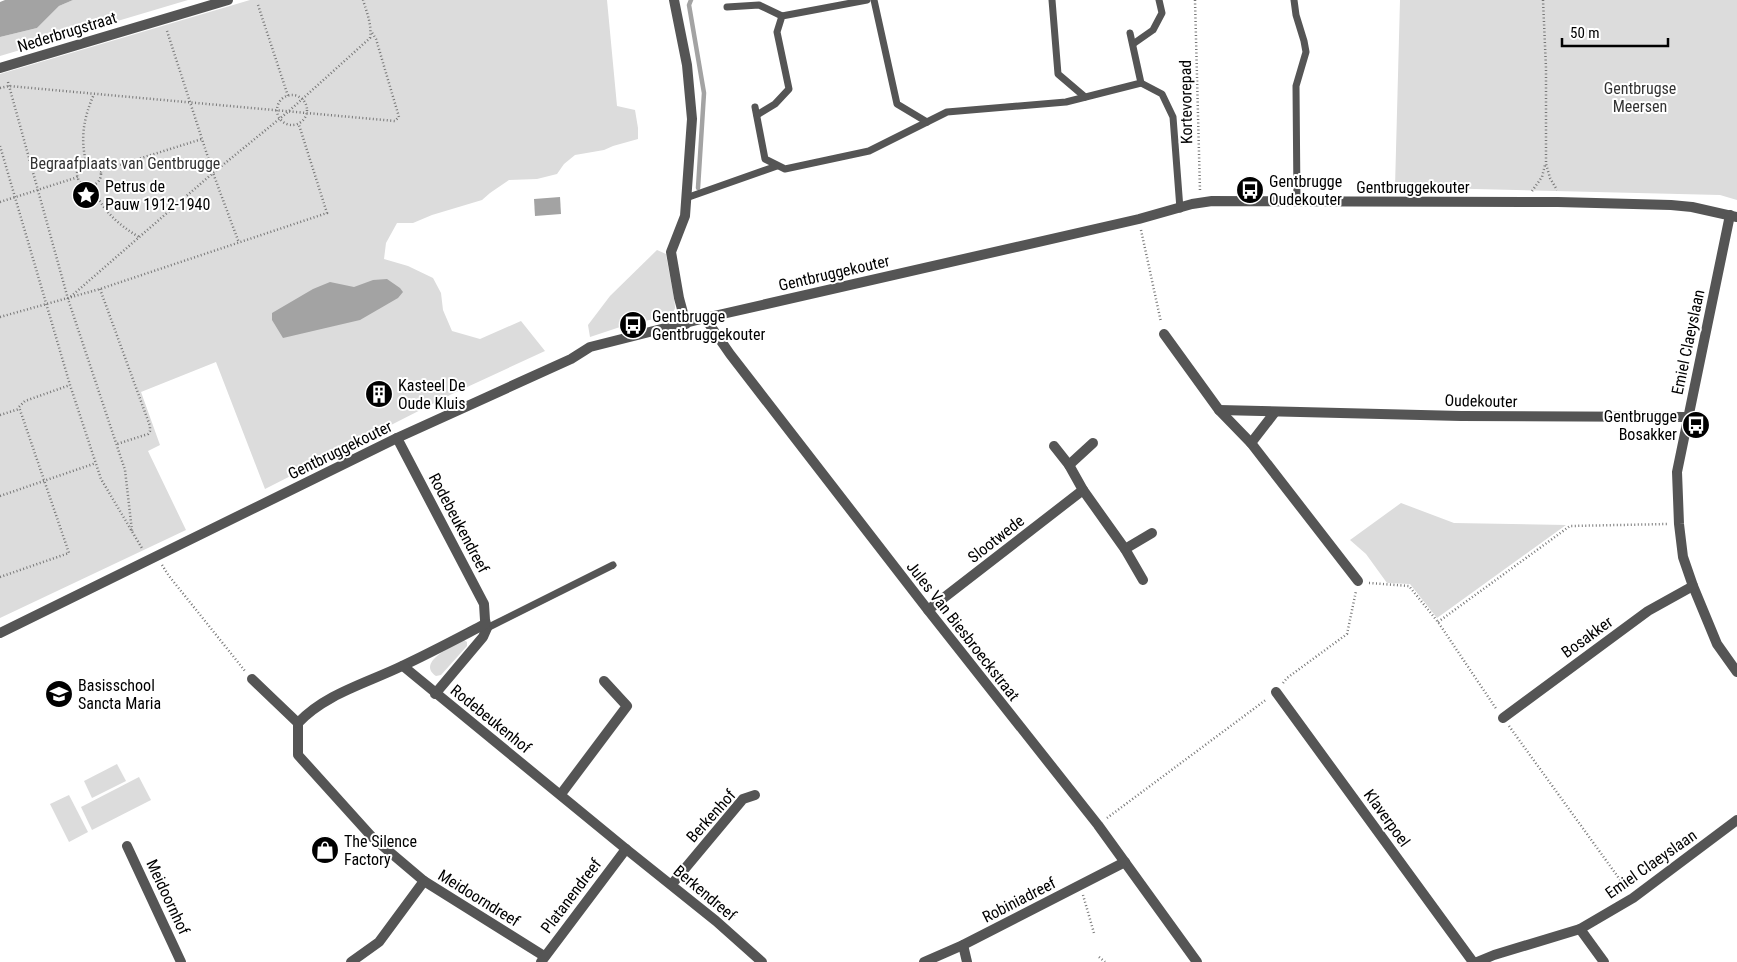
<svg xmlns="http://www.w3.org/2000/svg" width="1737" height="962" font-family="'Roboto Condensed',sans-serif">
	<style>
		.green { fill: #dcdcdc }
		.water { fill: #a3a3a3 }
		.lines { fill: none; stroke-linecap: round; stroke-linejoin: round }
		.stream { stroke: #a3a3a3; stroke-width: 4.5 }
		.path { stroke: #777; stroke-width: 2.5; stroke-dasharray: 1 2.5; stroke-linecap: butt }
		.lane { stroke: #555; stroke-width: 7 }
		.street { stroke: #555; stroke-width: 10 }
		.labels { text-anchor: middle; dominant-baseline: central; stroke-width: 4; stroke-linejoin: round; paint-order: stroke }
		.street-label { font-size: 16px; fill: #000; stroke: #fff }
		.park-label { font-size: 16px; fill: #333; stroke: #fff }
		.poi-label { font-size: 16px; fill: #000; stroke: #fff; text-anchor: start }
	</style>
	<rect width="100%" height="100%" fill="#fff"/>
	<g class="green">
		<path d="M73 0H188L0 56V37L37 28 59 6Z"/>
		<path d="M250 0H607L617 106 635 110 638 128V139L613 146 604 150 575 155 564 164 557 174 537 179 509 180 490 193 482 200 432 215 413 223H397L386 243 384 259 408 266 433 278 441 293 443 310 452 331 480 339 521 321 545 351 452 394 265 489 216 362 141 392 160 445 148 451 186 530 0 618V74Z"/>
		<path d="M1400 0H1737V200L1720 195 1395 187Z"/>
		<path d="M657 250 666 254C667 263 676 304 675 308 674 312 672 312 670 315L633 324 632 320 622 322 623 326 590 337 588 325 610 296Z"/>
		<path d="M1401 503 1454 523 1566 525 1437 618 1410 584 1387 583 1366 554 1350 540Z"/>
		<path d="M464 640 467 642V646L441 675 436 676C416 662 453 646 464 640Z"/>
		<path d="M117 764 126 781 92 798 84 781Z"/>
		<path d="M139 777 151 800 92 830 81 807Z"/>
		<path d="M69 795 88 832 69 842 50 804Z"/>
	</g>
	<g class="water">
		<path d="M5 0H73L59 6 37 28 0 37V2Z"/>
		<path d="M560 197 561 214 535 216 534 199Z"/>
		<path d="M387 279 400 288 403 292 398 298 360 320 283 338 272 320V313L313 289 330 282 354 287 373 280Z"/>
	</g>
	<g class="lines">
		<path class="stream" d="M691 0 689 5 704 93 698 188"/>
		<g class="path">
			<path d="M1195 0 1200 191"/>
			<path d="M1543 0 1546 68V164L1550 178 1557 190"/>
			<path d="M258 5 288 96"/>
			<path d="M167 31 213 173 239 243"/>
			<path d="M8 82 68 299 125 470 132 531"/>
			<path d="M0 88 9 86 395 121 399 117 376 39 371 31"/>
			<circle cx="292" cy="110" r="15"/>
			<path d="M0 146 70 385 101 479 143 550"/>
			<path d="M86 162C80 137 84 117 94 94"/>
			<circle cx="89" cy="174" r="12"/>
			<path d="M100 171 202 139"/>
			<path d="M92 185C101 209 117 224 139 237"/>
			<path d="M1532 191 1542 177 1545 165"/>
			<path d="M0 202 78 177"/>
			<path d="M1141 230 1161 322"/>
			<path d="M100 289 150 426V431L148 434 117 444"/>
			<path d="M68 299 213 173 289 111 370 38C372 25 367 13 363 0"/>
			<path d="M0 317 100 289 327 213 299 125"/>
			<path d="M0 415 19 409"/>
			<path d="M0 496 96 463"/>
			<path d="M162 565 169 576 245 671"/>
			<path d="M0 577 69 553 19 407 25 401 70 385"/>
			<path d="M1369 583 1409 586 1438 622 1497 710"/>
			<path d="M1438 622 1570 526 1668 524"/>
			<path d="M1283 683 1287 678 1347 634 1356 591"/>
			<path d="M1509 726 1626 888"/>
			<path d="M1107 818 1267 699"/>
			<path d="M1083 895 1094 933"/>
			<path d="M1099 957 1105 962"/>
		</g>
		<g class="lane">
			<path d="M874 0 897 104 927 122"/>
			<path d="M1052 0 1058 74 1085 97"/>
			<path d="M1294 0 1296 15 1304 41 1306 52 1296 86 1297 201"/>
			<path d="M727 7 759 5 782 16"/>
			<path d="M1133 44 1153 30 1162 13 1159 0"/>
			<path d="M1141 83 1162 94 1173 117 1180 209"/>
			<path d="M755 107 765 159 785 169 869 151 947 112 1066 102 1141 83 1130 33"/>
			<path d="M757 115 775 104 789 89 777 32 782 16 867 0"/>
			<path d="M686 198 777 166"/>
			<path d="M487 628 613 565"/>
		</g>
		<g class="street">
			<path d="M674 0 687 65 692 119 685 216 671 252 679 298 686 324"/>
			<path d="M0 68 228 0"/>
			<path d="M1730 215 1677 472 1679 524 1683 557 1693 586 1717 644 1737 672"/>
			<path d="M705 318 730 354 928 610 1098 825 1197 962"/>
			<path d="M1164 334 1219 410 1251 443 1358 581"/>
			<path d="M1219 410 1461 416 1687 417"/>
			<path d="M397 438 484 604 485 620 487 628 483 637 435 694"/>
			<path d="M1251 443 1275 412"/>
			<path d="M1054 446 1069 465 1083 490"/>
			<path d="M1069 465 1093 443"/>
			<path d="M1125 549 1152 533"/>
			<path d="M928 610 1083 490 1125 549 1143 580"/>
			<path d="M485 624C458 638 430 653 402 666 367 683 325 694 298 723V755L372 837 424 881 544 956"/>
			<path d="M0 633 397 438 571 359 590 347 705 318 1139 219 1192 204 1212 201 1558 202 1671 205 1692 207 1737 217"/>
			<path d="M403 666 626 849 716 921 762 962"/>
			<path d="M252 679 298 723"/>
			<path d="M1276 692 1473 962"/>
			<path d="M1503 718 1648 611 1693 586"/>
			<path d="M561 794 627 706 604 681"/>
			<path d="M127 846 181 962"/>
			<path d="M672 884 743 799 755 795"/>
			<path d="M1580 929 1604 962"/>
			<path d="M963 945 967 962"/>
			<path d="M351 962 379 942 424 881"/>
			<path d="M541 962 626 849"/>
			<path d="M924 962 963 945 1125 862"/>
			<path d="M1477 962 1494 955 1580 929 1633 898 1737 820"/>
		</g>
	</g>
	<defs>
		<g id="bus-disc" transform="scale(1.4375)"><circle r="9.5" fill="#000" stroke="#fff"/><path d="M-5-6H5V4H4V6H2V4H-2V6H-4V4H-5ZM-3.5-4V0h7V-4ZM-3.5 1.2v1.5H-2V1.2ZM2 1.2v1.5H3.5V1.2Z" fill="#fff"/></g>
		<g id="sight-disc" transform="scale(1.4375)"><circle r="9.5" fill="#000" stroke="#fff"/><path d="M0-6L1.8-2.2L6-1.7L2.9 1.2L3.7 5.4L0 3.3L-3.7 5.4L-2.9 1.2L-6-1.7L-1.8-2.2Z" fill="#fff"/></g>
		<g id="building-disc" transform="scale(1.4375)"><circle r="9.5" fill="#000" stroke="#fff"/><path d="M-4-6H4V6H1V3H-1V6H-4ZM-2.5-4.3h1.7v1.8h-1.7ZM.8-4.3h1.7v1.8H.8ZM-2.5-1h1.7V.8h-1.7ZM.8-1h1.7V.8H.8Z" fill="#fff"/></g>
		<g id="school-disc" transform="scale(1.4375)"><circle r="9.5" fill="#000" stroke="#fff"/><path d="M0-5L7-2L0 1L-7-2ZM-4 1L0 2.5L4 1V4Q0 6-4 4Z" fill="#fff"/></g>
		<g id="shop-disc" transform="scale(1.4375)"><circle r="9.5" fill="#000" stroke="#fff"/><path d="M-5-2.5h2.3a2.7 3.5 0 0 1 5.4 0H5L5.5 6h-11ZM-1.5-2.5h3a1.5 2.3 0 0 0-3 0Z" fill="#fff"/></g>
	</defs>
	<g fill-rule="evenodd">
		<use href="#bus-disc" x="1250" y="190"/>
		<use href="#sight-disc" x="86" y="195"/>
		<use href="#bus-disc" x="633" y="325"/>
		<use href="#building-disc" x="379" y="394"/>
		<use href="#bus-disc" x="1696" y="425"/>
		<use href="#school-disc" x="59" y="694"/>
		<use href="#shop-disc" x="325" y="850"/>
	</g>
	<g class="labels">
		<g class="street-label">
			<text transform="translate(67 32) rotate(-17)">Nederbrugstraat</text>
			<text transform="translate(1186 102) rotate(-91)">Kortevorepad</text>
			<text x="1413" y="187">Gentbruggekouter</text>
			<text transform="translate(834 273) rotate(-13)">Gentbruggekouter</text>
			<text transform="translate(1688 342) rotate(-78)">Emiel Claeyslaan</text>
			<text transform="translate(1481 401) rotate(1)">Oudekouter</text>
			<text transform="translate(340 450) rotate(-26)">Gentbruggekouter</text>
			<text transform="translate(459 523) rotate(62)">Rodebeukendreef</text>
			<text transform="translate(996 539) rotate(-38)">Slootwede</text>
			<text transform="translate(963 631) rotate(52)">Jules Van Biesbroeckstraat</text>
			<text transform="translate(1587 637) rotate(-36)">Bosakker</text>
			<text transform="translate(491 719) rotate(39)">Rodebeukenhof</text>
			<text transform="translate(711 816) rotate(-48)">Berkenhof</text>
			<text transform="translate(1387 818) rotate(54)">Klaverpoel</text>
			<text transform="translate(1651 864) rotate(-35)">Emiel Claeyslaan</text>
			<text transform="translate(705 893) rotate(40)">Berkendreef</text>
			<text transform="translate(571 896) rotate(-53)">Platanendreef</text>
			<text transform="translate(168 897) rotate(65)">Meidoornhof</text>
			<text transform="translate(479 898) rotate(32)">Meidoorndreef</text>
			<text transform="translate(1019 900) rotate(-27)">Robiniadreef</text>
		</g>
		<g class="park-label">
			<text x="1640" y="88">Gentbrugse<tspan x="1640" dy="18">Meersen</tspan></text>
			<text x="125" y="163">Begraafplaats van Gentbrugge</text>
		</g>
		<g class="poi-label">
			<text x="1269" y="181">Gentbrugge<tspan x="1269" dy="18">Oudekouter</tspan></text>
			<text x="105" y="186">Petrus de<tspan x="105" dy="18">Pauw 1912-1940</tspan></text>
			<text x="652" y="316">Gentbrugge<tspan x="652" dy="18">Gentbruggekouter</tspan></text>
			<text x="398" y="385">Kasteel De<tspan x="398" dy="18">Oude Kluis</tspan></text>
			<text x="1677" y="416" text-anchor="end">Gentbrugge<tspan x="1677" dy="18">Bosakker</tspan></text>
			<text x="78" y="685">Basisschool<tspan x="78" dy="18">Sancta Maria</tspan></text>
			<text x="344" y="841">The Silence<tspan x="344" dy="18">Factory</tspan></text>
		</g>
	</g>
	<path d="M1562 38v8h106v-8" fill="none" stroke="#000000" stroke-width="2.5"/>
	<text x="1570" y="38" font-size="15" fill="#000000" stroke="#ffffff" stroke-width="4" paint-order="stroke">50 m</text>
</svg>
